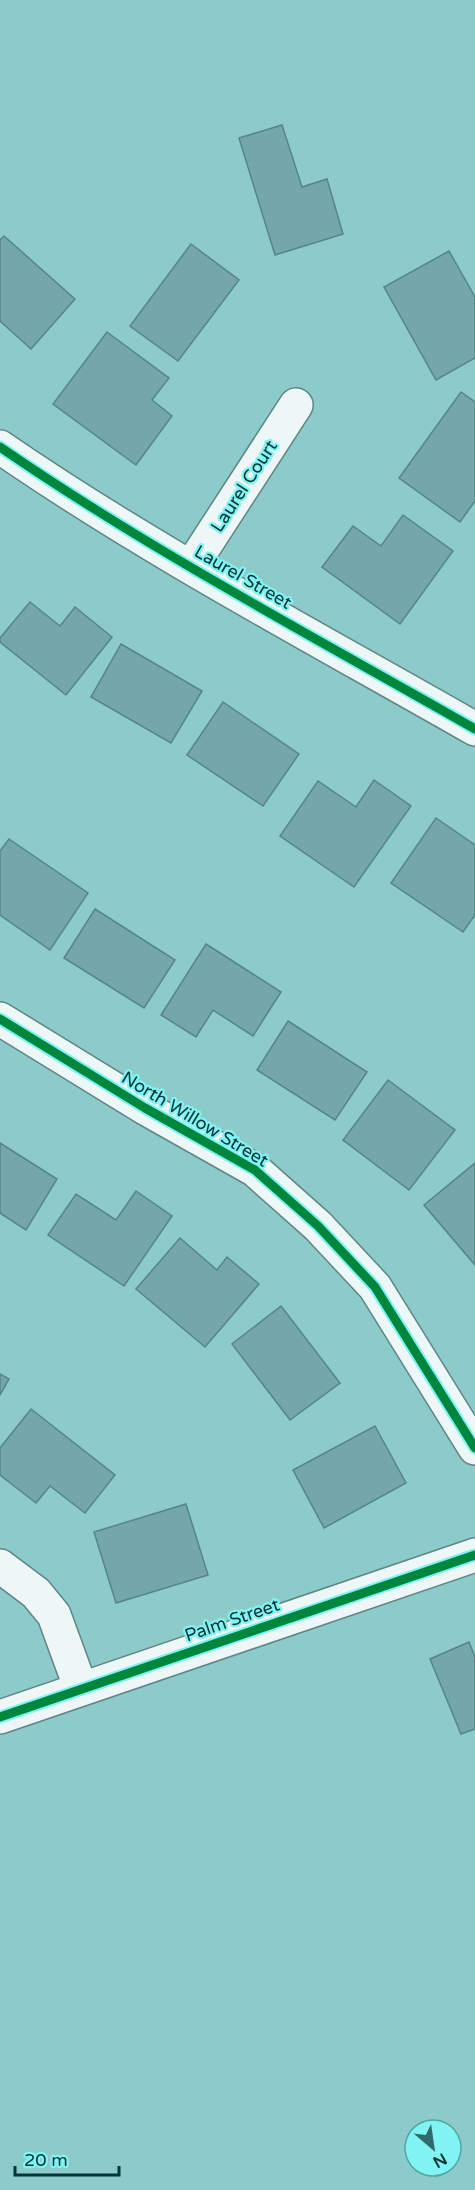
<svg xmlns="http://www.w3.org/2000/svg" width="475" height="2190" font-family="'Varela Round',sans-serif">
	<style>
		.building { fill: #74a7ac; stroke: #558588; stroke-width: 1.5 }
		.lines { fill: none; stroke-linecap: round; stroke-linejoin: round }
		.minor-casing { stroke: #5d8685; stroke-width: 36 }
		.minor { stroke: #eef7f7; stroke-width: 33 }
		.cycleway-casing { stroke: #80f3f2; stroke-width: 13 }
		.cycleway { stroke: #00873e; stroke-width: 9 }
		.labels { text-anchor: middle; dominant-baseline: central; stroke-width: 4.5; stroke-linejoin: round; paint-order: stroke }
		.street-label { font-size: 18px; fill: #003737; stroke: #80f3f2 }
	</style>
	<rect width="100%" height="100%" fill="#8dcbcb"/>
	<g class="building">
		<path d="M282 125 302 187 327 179 343 234 275 255 239 138Z"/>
		<path d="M4 236 75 299 31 349 0 321V240Z"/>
		<path d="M191 244 239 280 178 361 130 326Z"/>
		<path d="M449 251 475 297V358L436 380 384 287Z"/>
		<path d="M107 332 169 378 152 400 172 416 136 465 53 404Z"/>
		<path d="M461 392 475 402V501L460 522 399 478Z"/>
		<path d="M403 515 453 551 400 624 322 567 353 526 381 546Z"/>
		<path d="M30 602 60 626 75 607 112 637 66 695 0 642V638Z"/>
		<path d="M121 644 202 691 171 743 91 697Z"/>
		<path d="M223 702 299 754 263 806 187 755Z"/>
		<path d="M374 780 411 806 354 887 280 836 318 781 356 807Z"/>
		<path d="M436 818 475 845V915L463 932 391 883Z"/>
		<path d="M9 839 88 893 50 950 0 915V851Z"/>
		<path d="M95 909 175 960 144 1008 64 958Z"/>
		<path d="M206 944 281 992 253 1036 213 1010 196 1037 161 1015Z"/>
		<path d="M288 1021 367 1072 335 1120 257 1070Z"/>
		<path d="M388 1080 455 1130 409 1190 343 1140Z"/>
		<path d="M0 1143 57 1179 26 1230 0 1213Z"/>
		<path d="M475 1163V1265L424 1205Z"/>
		<path d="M136 1191 172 1216 124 1286 48 1235 76 1194 116 1220Z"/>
		<path d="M180 1238 217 1270 227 1257 259 1284 205 1347 136 1289Z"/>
		<path d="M281 1306 340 1383 290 1420 232 1344Z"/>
		<path d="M0 1374 9 1379 0 1395Z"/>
		<path d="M31 1409 115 1475 85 1513 50 1486 36 1503 0 1475V1448Z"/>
		<path d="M375 1426 406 1483 324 1528 293 1470Z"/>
		<path d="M186 1504 208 1575 116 1603 94 1532Z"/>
		<path d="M469 1642 475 1657V1729L461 1734 430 1659Z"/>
	</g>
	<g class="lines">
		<g class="minor-casing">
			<g id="minor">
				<path d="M0 447C151 551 316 638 475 729"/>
				<path d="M191 567 296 405"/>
				<path d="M0 1019 145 1108 255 1170 318 1226 375 1287 475 1448"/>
				<path d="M0 1566 36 1593 54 1615 81 1689"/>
				<path d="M0 1717 475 1555"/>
			</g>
		</g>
		<use href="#minor" class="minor"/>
		<g class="cycleway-casing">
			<g id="cycleway">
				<path d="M0 447C151 551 316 638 475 729"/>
				<path d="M0 1019 145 1108 255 1170 318 1226 375 1287 475 1448"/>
				<path d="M0 1717 475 1555"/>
			</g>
		</g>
		<use href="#cycleway" class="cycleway"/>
	</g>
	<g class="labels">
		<g class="street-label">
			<text transform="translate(244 486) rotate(-57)">Laurel Court</text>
			<text transform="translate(243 577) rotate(30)">Laurel Street</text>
			<text transform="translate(195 1119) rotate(31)">North Willow Street</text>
			<text transform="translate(232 1620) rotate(-19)">Palm Street</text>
		</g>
	</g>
	<g transform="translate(433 2148) rotate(151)"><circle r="28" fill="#80f3f2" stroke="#4da8a7" stroke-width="1.5"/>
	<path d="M0-4.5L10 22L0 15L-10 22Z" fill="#316b6b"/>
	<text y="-9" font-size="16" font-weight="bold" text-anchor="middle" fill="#003737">N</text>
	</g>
	<path d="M15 2166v9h104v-9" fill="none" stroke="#003737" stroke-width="3"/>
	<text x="24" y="2166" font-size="18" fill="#003737" stroke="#80f3f2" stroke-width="4.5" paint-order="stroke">20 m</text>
</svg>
